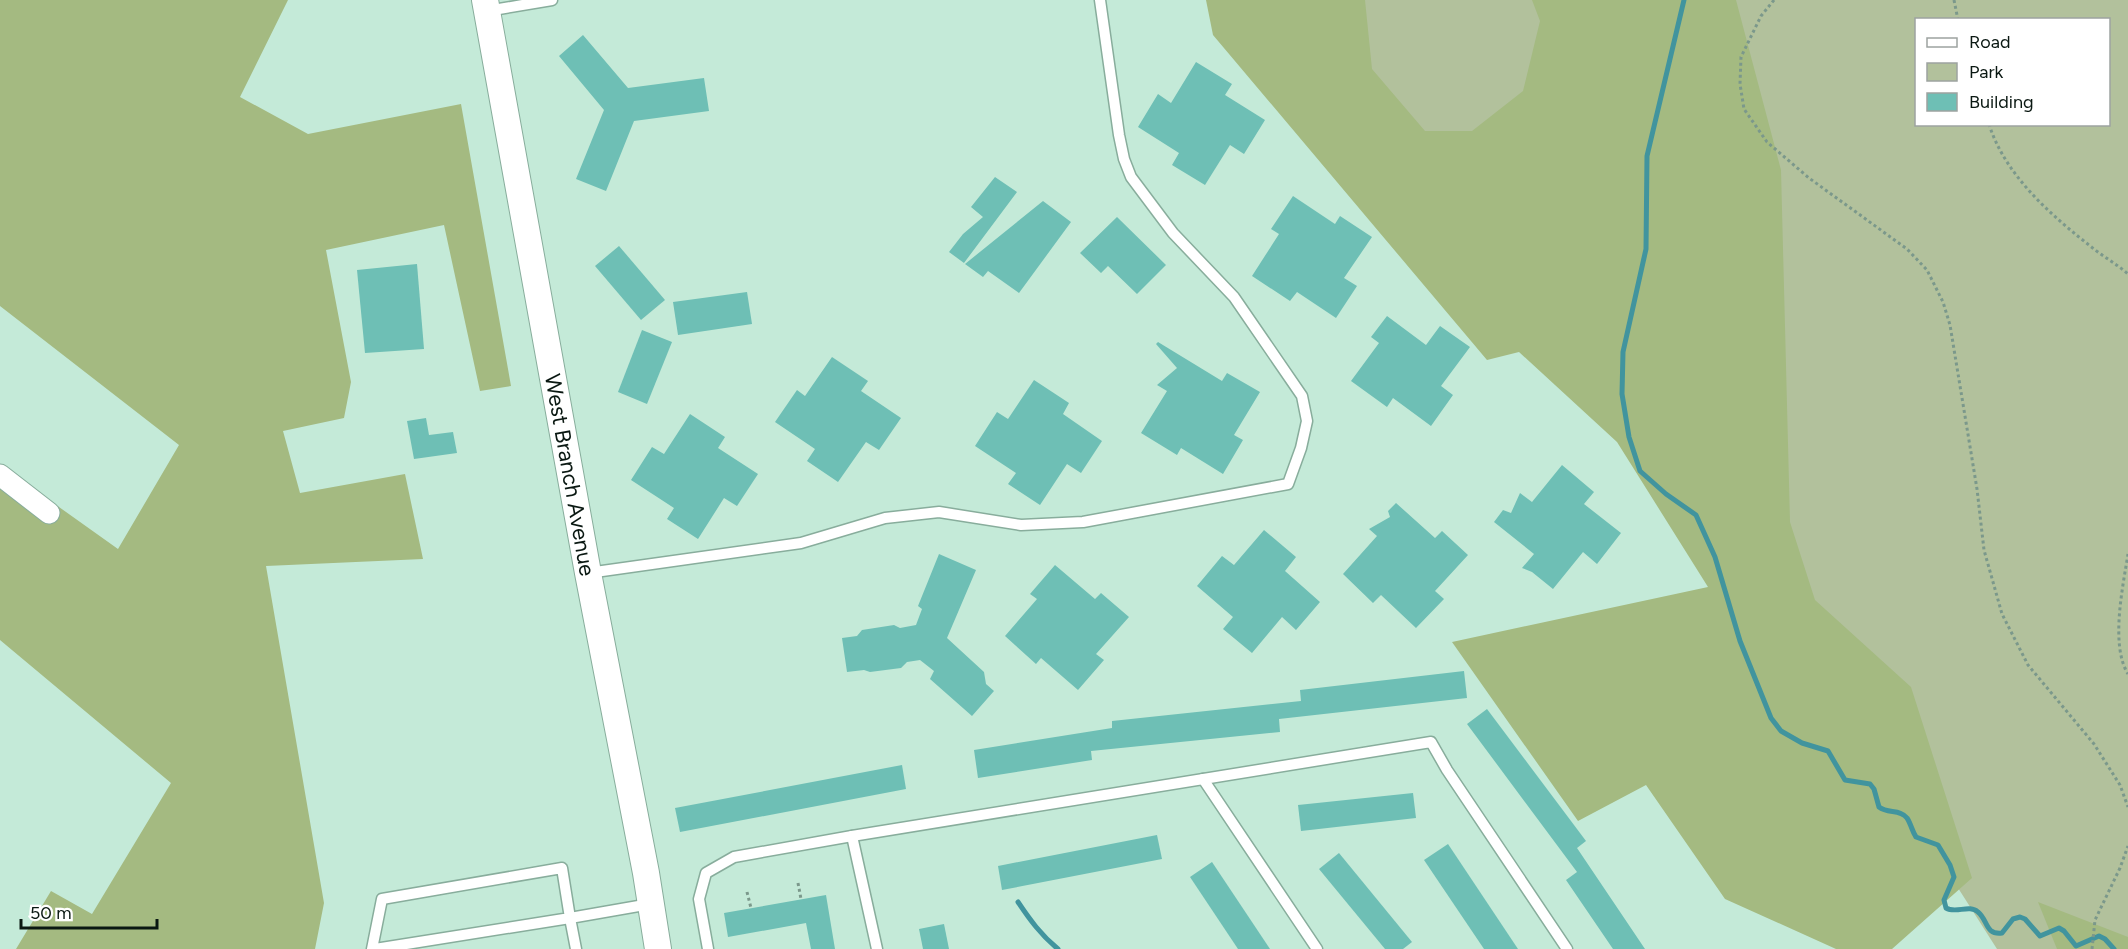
<svg xmlns="http://www.w3.org/2000/svg" width="2128" height="949" font-family="Figtree,sans-serif">
	<style>
		.green { fill: #b2c19c; fill-rule: evenodd }
		.forest { fill: #a4ba81 }
		.lines { fill: none; stroke-linecap: round; stroke-linejoin: round }
		.stream { stroke: #41949e; stroke-width: 5 }
		.building { fill: #6ebfb5 }
		.service-casing { stroke: #88ad9c; stroke-width: 13 }
		.minor-casing { stroke: #88ad9c; stroke-width: 23 }
		.tertiary-casing { stroke: #88ad9c; stroke-width: 28 }
		.path { stroke: #7b988b; stroke-width: 3; stroke-dasharray: 3 3; stroke-linecap: butt }
		.service { stroke: #fff; stroke-width: 10 }
		.minor { stroke: #fff; stroke-width: 21 }
		.tertiary { stroke: #fff; stroke-width: 26 }
		.labels { text-anchor: middle; dominant-baseline: central; stroke-width: 4.5; stroke-linejoin: round; paint-order: stroke }
		.street-label { font-size: 22px; fill: #0a1812; stroke: #fff }
	</style>
	<rect width="100%" height="100%" fill="#c4ead8"/>
	<path class="green" d="M1295 0H2128V949H1997L1810 656 1481 204ZM1916 20H2108V124H1916Z"/>
	<g class="forest">
		<path d="M0 0H288L240 97 308 134 461 104 511 386 480 391 444 225 326 250 351 382 344 418 283 431 300 493 405 474 423 559 266 566 324 903 315 949H16L51 891 92 914 171 783 0 640V465L118 549 179 445 0 306Z"/>
		<path d="M1206 0H1365L1372 69 1425 131H1472L1523 91 1540 21 1532 0H1736L1781 170 1790 522 1815 600 1911 687 1972 878 1892 949H1836L1725 899 1646 785 1578 821 1452 642 1708 587 1617 442 1519 352 1487 360 1213 35Z"/>
		<path d="M2038 902 2128 937V949H2057Z"/>
	</g>
	<g class="lines">
		<g class="stream">
			<path d="M1684 0 1647 156 1646 249 1623 352 1622 394 1629 437 1640 471 1666 494 1696 515 1715 557 1740 641 1771 718 1781 731 1802 743 1828 751 1845 780 1870 784 1874 789 1879 807C1888 814 1900 809 1907 818 1911 824 1912 831 1916 837L1938 845 1950 865 1954 877 1944 900 1946 908C1956 914 1969 904 1978 912 1988 920 1985 935 2002 933L2013 919 2020 917 2025 919 2040 936 2059 928 2064 931 2076 946 2099 936 2105 939 2114 949"/>
			<path d="M1018 902C1030 920 1041 935 1058 949"/>
		</g>
	</g>
	<g class="building">
		<path d="M583 35 628 88 704 78 709 111 634 121 606 191 576 179 604 110 559 56Z"/>
		<path d="M1196 62 1232 84 1225 95 1265 120 1244 154 1230 145 1205 185 1172 165 1179 153 1138 127 1158 94 1171 103Z"/>
		<path d="M995 177 1017 192 964 263 949 252 963 234 983 217 971 207Z"/>
		<path d="M1293 196 1335 224 1340 216 1372 237 1344 278 1357 286 1336 318 1297 292 1290 301 1252 276 1279 234 1271 229Z"/>
		<path d="M1043 201 1071 222 1019 293 988 271 983 277 965 264Z"/>
		<path d="M1117 217 1166 265 1137 294 1108 266 1101 273 1080 253Z"/>
		<path d="M619 246 665 300 641 320 595 266Z"/>
		<path d="M417 264 424 349 365 353 357 270Z"/>
		<path d="M747 292 752 324 678 335 673 302Z"/>
		<path d="M1387 316 1426 345 1440 326 1470 347 1441 386 1453 395 1431 426 1393 398 1387 407 1351 381 1379 343 1371 337Z"/>
		<path d="M642 330 672 342 647 404 618 392Z"/>
		<path d="M1158 342 1222 381 1227 373 1260 392 1234 435 1243 440 1223 474 1181 448 1177 455 1141 433 1167 391 1157 385 1177 368 1156 344Z"/>
		<path d="M832 357 868 381 861 391 901 418 879 450 866 442 838 482 807 461 815 449 775 422 797 390 805 396Z"/>
		<path d="M1034 380 1069 403 1063 414 1102 441 1081 473 1067 464 1040 505 1008 484 1016 473 975 446 997 412 1008 419Z"/>
		<path d="M690 414 725 437 718 448 758 474 737 506 724 498 698 539 667 519 674 508 631 480 652 447 664 454Z"/>
		<path d="M426 418 429 435 453 432 457 453 414 459 407 421Z"/>
		<path d="M1562 465 1594 492 1584 504 1621 533 1597 564 1583 552 1553 589 1532 572 1522 568 1534 554 1494 522 1503 510 1511 513 1520 493 1532 502Z"/>
		<path d="M1396 503 1435 538 1442 531 1468 555 1435 591 1444 599 1416 628 1381 595 1373 603 1343 574 1377 536 1369 529 1390 517 1388 511Z"/>
		<path d="M1264 530 1296 557 1285 571 1320 602 1296 630 1282 617 1252 653 1223 629 1233 617 1197 586 1222 556 1234 565Z"/>
		<path d="M939 554 976 570 947 638 984 672 986 684 994 691 972 716 930 679 934 671 920 660 907 662 901 668 870 672 864 670 847 672 842 638 857 636 862 630 894 625 900 628 916 625 922 609 918 606Z"/>
		<path d="M1055 565 1095 599 1101 593 1129 617 1096 654 1104 660 1078 690 1041 658 1036 664 1005 636 1037 599 1030 594Z"/>
		<path d="M1464 671 1467 698 1279 719 1280 732 1091 751 1092 760 978 778 974 750 1112 728V721L1301 701 1300 690Z"/>
		<path d="M1487 709 1586 841 1577 848 1645 949H1613L1566 880 1577 872 1467 724Z"/>
		<path d="M902 765 906 789 680 832 675 808Z"/>
		<path d="M1413 793 1416 818 1301 831 1298 805Z"/>
		<path d="M1157 835 1162 859 1002 890 998 866Z"/>
		<path d="M1448 844 1518 949H1484L1424 860Z"/>
		<path d="M1339 853 1412 942 1403 949H1385L1319 869Z"/>
		<path d="M1212 862 1270 949H1238L1190 877Z"/>
		<path d="M826 895 835 949H811L806 923 728 937 724 913Z"/>
		<path d="M944 924 949 949H923L919 929Z"/>
	</g>
	<g class="lines">
		<g class="service-casing">
			<g id="service">
				<path d="M487 11 552 0"/>
				<path d="M588 573 801 543 885 518 939 512 1021 525 1083 522 1288 484 1301 448 1307 421 1302 396 1234 297 1173 233 1131 177 1124 159 1119 135 1100 0"/>
				<path d="M1203 779 1317 949"/>
				<path d="M852 836 877 949"/>
				<path d="M372 949 382 899 562 868 570 918 375 949"/>
				<path d="M576 949 570 918 650 904"/>
				<path d="M708 949 699 899 706 873 734 857 852 836 1431 742 1447 770 1567 949"/>
			</g>
		</g>
		<g class="minor-casing">
			<path id="minor" d="M0 475 49 513"/>
		</g>
		<g class="tertiary-casing">
			<path id="tertiary" d="M485 0 588 573 646 873 658 949"/>
		</g>
		<g class="path">
			<path d="M1774 0 1761 16 1741 57 1740 84 1744 109 1767 142 1809 178 1907 249 1927 270 1943 302 1950 325 1977 489 1984 550 2002 614 2028 665 2094 744 2120 785 2128 807"/>
			<path d="M1954 0 1958 20"/>
			<path d="M1989 124C2005 176 2053 217 2094 249 2105 258 2117 264 2128 274"/>
			<path d="M2128 554C2123 586 2110 645 2128 674"/>
			<path d="M798 883 801 899"/>
			<path d="M747 892 751 908"/>
			<path d="M2092 949 2095 920 2120 868 2128 846"/>
		</g>
		<use href="#service" class="service"/>
		<use href="#minor" class="minor"/>
		<use href="#tertiary" class="tertiary"/>
	</g>
	<g class="labels">
		<g class="street-label">
			<text transform="translate(570 475) rotate(80)">West Branch Avenue</text>
		</g>
	</g>
	<rect x="1915" y="18" width="195" height="108" fill="#ffffff" stroke="#9da3a0" stroke-width="1.5"/>
	<rect x="1927" y="38" width="30" height="9" fill="#ffffff" stroke="#9da3a0" stroke-width="1.5"/>
	<text x="1969" y="48" font-size="18" fill="#0a1812">Road</text>
	<rect x="1927" y="63" width="30" height="18" fill="#b2c19c" stroke="#9da3a0" stroke-width="1.5"/>
	<text x="1969" y="78" font-size="18" fill="#0a1812">Park</text>
	<rect x="1927" y="93" width="30" height="18" fill="#6ebfb5" stroke="#9da3a0" stroke-width="1.5"/>
	<text x="1969" y="108" font-size="18" fill="#0a1812">Building</text>
	<path d="M21 919v9h136v-9" fill="none" stroke="#0a1812" stroke-width="3"/>
	<text x="30" y="919" font-size="18" fill="#0a1812" stroke="#ffffff" stroke-width="4.5" paint-order="stroke">50 m</text>
</svg>
